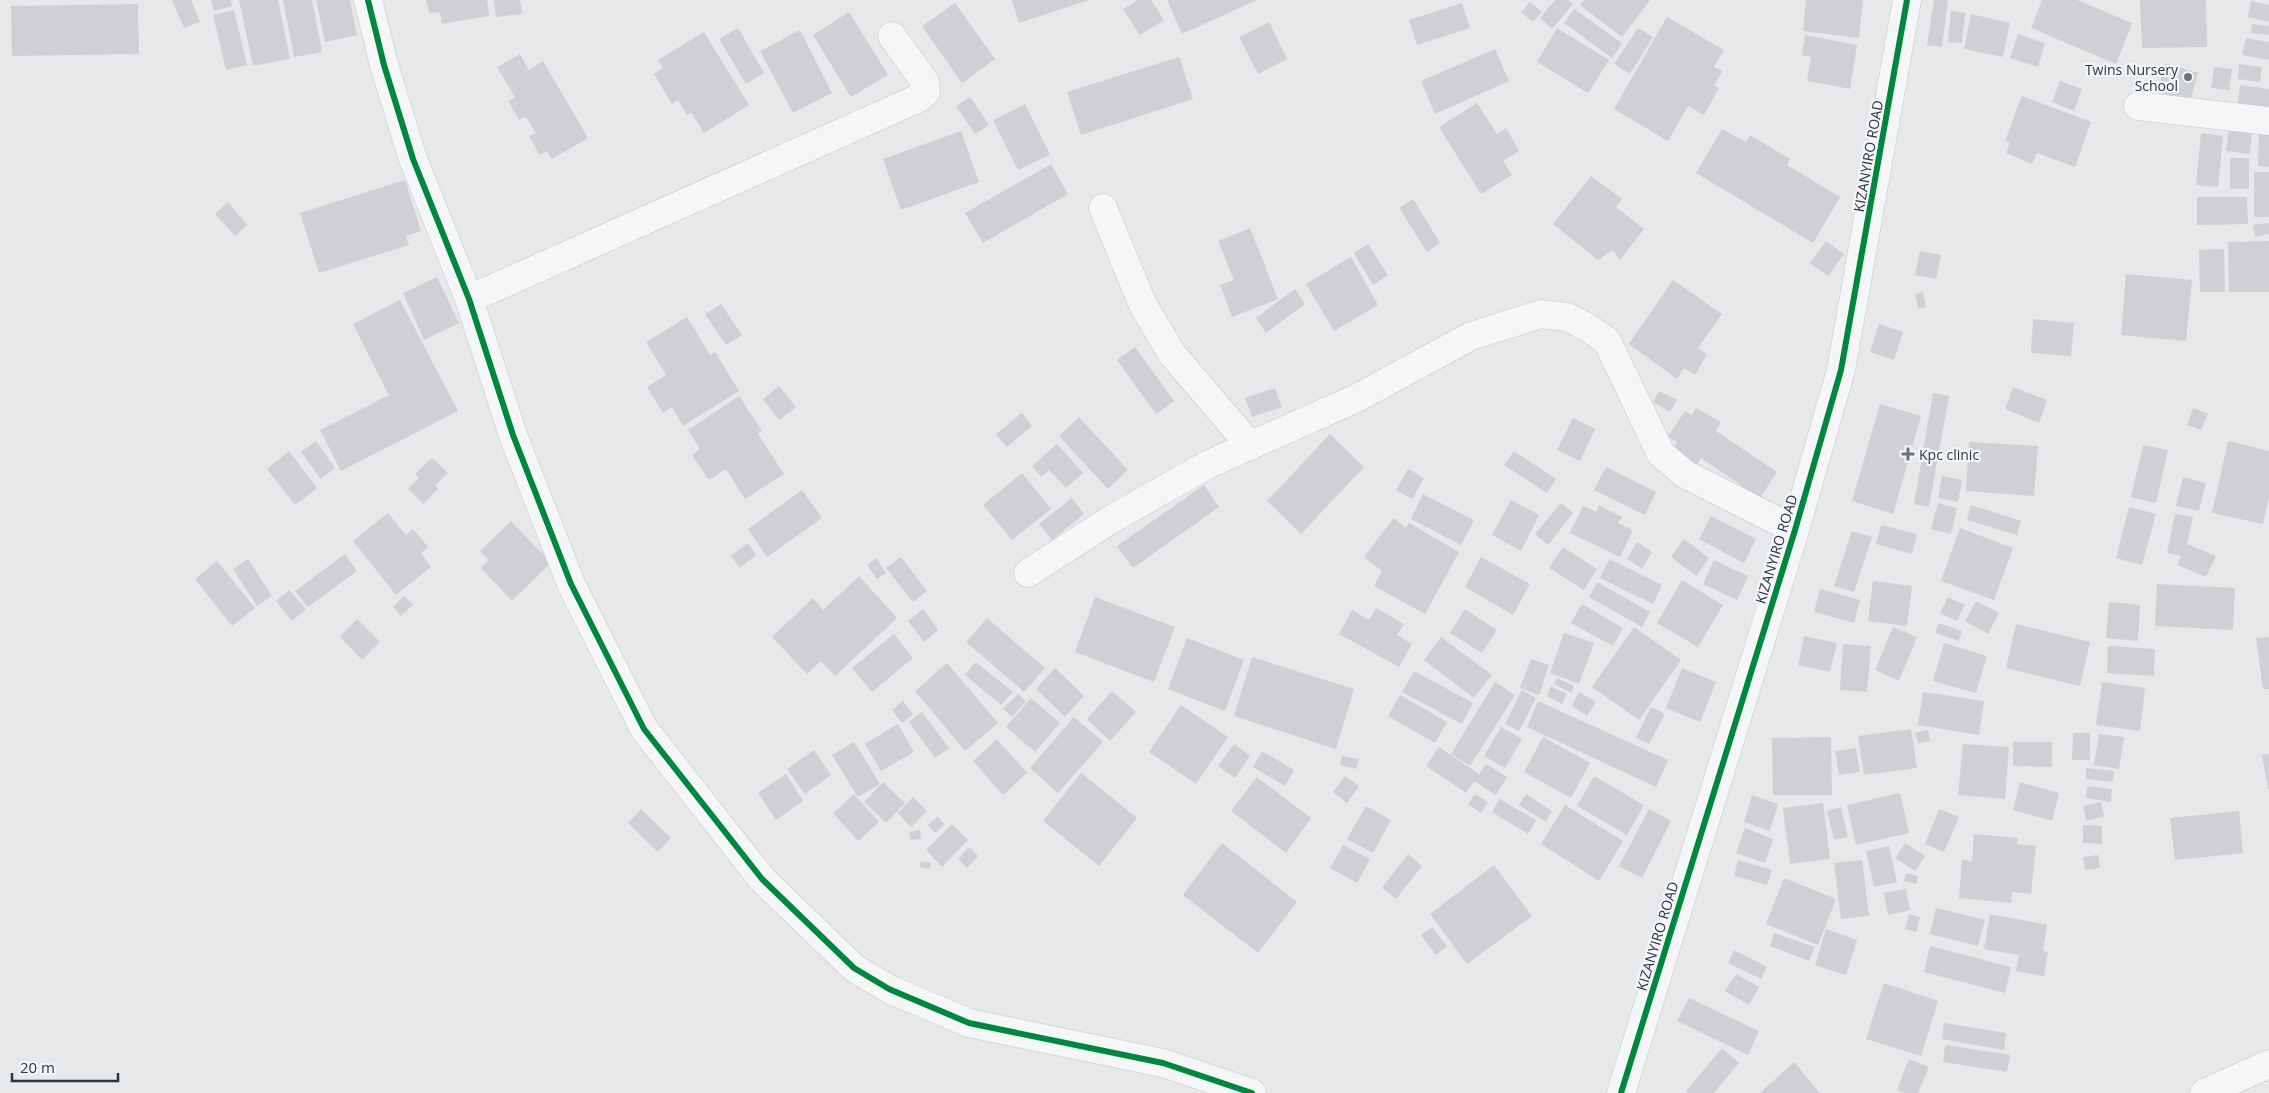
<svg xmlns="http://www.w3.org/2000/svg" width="2269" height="1093" font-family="'Open Sans',sans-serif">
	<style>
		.building { fill: #ced0d3 }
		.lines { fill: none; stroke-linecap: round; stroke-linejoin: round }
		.street-casing { stroke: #c4c6c8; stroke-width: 29 }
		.street { stroke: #f5f6f7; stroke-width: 28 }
		.cycleway-casing { stroke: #f4f6f9; stroke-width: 9 }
		.cycleway { stroke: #00873e; stroke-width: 6 }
		.poi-dot { fill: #6c737f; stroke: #f4f6f9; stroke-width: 2 }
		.labels { text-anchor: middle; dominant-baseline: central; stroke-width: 4.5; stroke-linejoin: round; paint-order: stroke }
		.poi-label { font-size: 14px; fill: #2b3445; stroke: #f4f6f9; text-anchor: end }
		.street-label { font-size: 14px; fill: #2b3445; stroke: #f4f6f9 }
	</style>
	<rect width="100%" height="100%" fill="#e6e8ea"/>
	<g class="building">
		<path d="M172 0H191L200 22 184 28Z"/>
		<path d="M211 0H231L232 6 214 11Z"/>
		<path d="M239 0H278L290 59 253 66Z"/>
		<path d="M283 0H312L322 52 294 57Z"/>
		<path d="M316 0H350L357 35 325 42Z"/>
		<path d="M426 0H487L489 16 442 24 440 12 429 13Z"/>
		<path d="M494 0H520L522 14 496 17Z"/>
		<path d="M1012 0H1089L1019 23Z"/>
		<path d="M1138 0H1151L1164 20 1140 35 1123 9Z"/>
		<path d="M1167 0H1257L1182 34Z"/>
		<path d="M1555 0H1568L1573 4 1552 29 1540 18Z"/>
		<path d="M1584 0H1650L1622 37 1580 5Z"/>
		<path d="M1806 0H1863L1859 38 1803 31Z"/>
		<path d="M1934 0H1948L1942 47 1927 45Z"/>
		<path d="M2042 0H2077L2132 23 2116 64 2031 28Z"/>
		<path d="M2140 0H2206L2207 47 2142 48Z"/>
		<path d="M2251 1 2269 5V22L2248 17Z"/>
		<path d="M1530 2 1542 12 1533 22 1521 12Z"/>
		<path d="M955 3 995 59 962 83 922 26Z"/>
		<path d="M1462 3 1470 28 1417 45 1409 20Z"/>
		<path d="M138 4 139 54 12 56 11 6Z"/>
		<path d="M1574 9 1622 43 1612 58 1564 23Z"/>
		<path d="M234 10 247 65 226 70 213 15Z"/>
		<path d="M1951 11 1965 13 1962 43 1948 42Z"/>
		<path d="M849 12 888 75 851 97 813 35Z"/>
		<path d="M1971 14 2010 23 2003 57 1964 49Z"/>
		<path d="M1667 17 1724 50 1714 67 1723 71 1714 85 1719 88 1704 115 1688 106 1668 141 1614 109Z"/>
		<path d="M1269 22 1287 59 1258 74 1239 37Z"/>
		<path d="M2252 24 2269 26V35L2251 33Z"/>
		<path d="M738 28 764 73 746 84 719 39Z"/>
		<path d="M1557 28 1609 60 1588 93 1537 62Z"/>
		<path d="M1638 28 1653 37 1630 74 1614 64Z"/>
		<path d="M800 30 832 93 793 113 760 51Z"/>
		<path d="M704 32 749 105 704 133 691 112 687 115 678 100 672 104 654 74 663 68 658 60Z"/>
		<path d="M2018 34 2045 43 2038 67 2010 58Z"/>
		<path d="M1805 35 1857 45 1850 89 1807 81 1811 57 1802 55Z"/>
		<path d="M2246 38 2269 42V60L2242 55Z"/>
		<path d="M1495 49 1509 81 1435 114 1421 81Z"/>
		<path d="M520 54 529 70 543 61 588 138 552 159 547 151 540 155 529 136 536 133 526 117 519 120 508 101 515 97 497 67Z"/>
		<path d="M1179 57 1193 99 1081 135 1067 92Z"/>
		<path d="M2165 63 2198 73 2190 101 2157 92Z"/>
		<path d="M2239 64 2262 67 2260 82 2238 79Z"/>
		<path d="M2214 67 2232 69 2229 90 2211 88Z"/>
		<path d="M2060 81 2082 89 2074 111 2052 102Z"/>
		<path d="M2240 85 2269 89V108L2238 103Z"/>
		<path d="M2022 96 2091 122 2075 167 2037 153 2032 164 2006 153 2010 143 2005 141Z"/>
		<path d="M970 97 989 125 975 134 956 106Z"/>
		<path d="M1477 103 1497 134 1506 128 1519 151 1503 161 1512 175 1481 194 1439 127Z"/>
		<path d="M1025 104 1050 155 1018 170 993 120Z"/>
		<path d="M2229 128 2252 130 2250 154 2226 151Z"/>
		<path d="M1722 129 1746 142 1750 135 1790 159 1787 165 1840 197 1813 243 1696 173Z"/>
		<path d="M961 131 979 182 901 210 883 159Z"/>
		<path d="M2201 133 2223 136 2218 187 2196 185Z"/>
		<path d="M2259 134H2269V167L2258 166Z"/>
		<rect x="2230" y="158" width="19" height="31"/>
		<path d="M1051 164 1068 194 983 243 965 213Z"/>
		<rect x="2254" y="172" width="15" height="45"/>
		<path d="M1591 176 1622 199 1616 207 1644 229 1620 260 1613 250 1598 260 1553 224Z"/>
		<path d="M405 180 421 231 406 236 409 245 319 273 300 213Z"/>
		<path d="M2197 197H2247L2248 224 2197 225Z"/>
		<path d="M1413 199 1440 243 1427 252 1399 208Z"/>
		<path d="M228 202 247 225 235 236 215 214Z"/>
		<path d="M2269 223V234L2255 237 2253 225Z"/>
		<path d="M1250 228 1278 299 1232 317 1220 285 1234 280 1218 241Z"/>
		<path d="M1826 241 1844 254 1828 276 1810 263Z"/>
		<path d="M2269 241V292H2229L2228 242Z"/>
		<path d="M1368 244 1388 275 1373 285 1354 253Z"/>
		<path d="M2224 249 2225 292H2200L2199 250Z"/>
		<path d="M1920 251 1941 255 1936 279 1915 275Z"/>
		<path d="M1351 257 1378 305 1334 331 1306 284Z"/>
		<path d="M2126 274 2192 280 2186 341 2121 335Z"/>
		<path d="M437 277 459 323 424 340 403 293Z"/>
		<path d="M1673 280 1722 314 1698 348 1707 354 1695 375 1684 368 1677 379 1629 344Z"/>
		<path d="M1295 289 1305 304 1266 333 1256 318Z"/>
		<path d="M1923 292 1926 307 1918 309 1915 294Z"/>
		<path d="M400 300 458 411 341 471 320 430 389 395 353 324Z"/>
		<path d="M721 304 742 335 726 345 705 314Z"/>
		<path d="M687 317 710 355 715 352 739 391 683 426 672 407 663 413 647 387 666 375 646 342Z"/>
		<path d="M2033 319 2074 323 2071 356 2031 353Z"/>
		<path d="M1879 324 1903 332 1894 360 1870 352Z"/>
		<path d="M1135 347 1174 401 1156 414 1117 360Z"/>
		<path d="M779 386 796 407 779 420 763 399Z"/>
		<path d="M2013 387 2047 400 2039 423 2005 409Z"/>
		<path d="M1275 388 1282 407 1252 417 1245 398Z"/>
		<path d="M1659 391 1677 400 1670 412 1653 402Z"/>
		<path d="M1933 393 1949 396 1929 507 1914 504Z"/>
		<path d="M739 396 762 431 758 434 784 474 745 499 726 469 709 480 692 455 700 449 688 430Z"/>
		<path d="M1880 404 1921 416 1893 514 1852 501Z"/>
		<path d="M1696 408 1721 422 1716 431 1777 472 1760 498 1701 458 1695 469 1670 455 1677 442 1668 436 1685 411 1692 415Z"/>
		<path d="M2193 408 2208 414 2201 430 2187 425Z"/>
		<path d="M1022 413 1032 426 1007 447 996 434Z"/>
		<path d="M1079 417 1128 470 1108 489 1059 436Z"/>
		<path d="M1573 418 1595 429 1580 461 1557 450Z"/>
		<path d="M1330 434 1364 467 1301 534 1267 501Z"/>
		<path d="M316 441 335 468 321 479 301 452Z"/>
		<path d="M2228 441 2269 451V497L2263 524 2212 513Z"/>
		<path d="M1969 442 2038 446 2034 496 1966 491Z"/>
		<path d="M1057 444 1083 473 1066 488 1049 470 1041 477 1032 466Z"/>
		<path d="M2143 445 2168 450 2156 503 2131 497Z"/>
		<path d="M289 451 317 488 295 505 267 469Z"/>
		<path d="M1514 451 1556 479 1547 493 1504 465Z"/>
		<path d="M432 458 448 473 435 486 438 489 423 504 408 489 419 478 415 474Z"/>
		<path d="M1606 467 1656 492 1645 515 1594 490Z"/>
		<path d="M1408 469 1424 478 1412 499 1396 490Z"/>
		<path d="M1022 473 1051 509 1012 540 983 505Z"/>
		<path d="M1942 476 1962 480 1958 502 1938 498Z"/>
		<path d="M2183 477 2206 483 2199 511 2176 506Z"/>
		<path d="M1204 485 1219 507 1133 568 1117 546Z"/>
		<path d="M802 490 822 518 767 557 748 529Z"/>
		<path d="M1423 494 1474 520 1461 545 1411 519Z"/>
		<path d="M1072 498 1084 514 1052 540 1039 524Z"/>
		<path d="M1511 500 1539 515 1521 551 1492 535Z"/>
		<path d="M1561 503 1573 513 1548 545 1535 534Z"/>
		<path d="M1938 503 1957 508 1951 534 1931 529Z"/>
		<path d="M1599 505 1622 517 1618 523 1633 530 1620 557 1570 533 1583 506 1596 512Z"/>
		<path d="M1971 505 2021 521 2017 535 1967 520Z"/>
		<path d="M2129 507 2156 514 2142 565 2116 558Z"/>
		<path d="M388 513 406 535 413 529 428 547 421 553 431 567 396 595 353 541Z"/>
		<path d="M2175 514 2193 517 2187 544 2216 556 2206 577 2177 565 2181 556 2167 553Z"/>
		<path d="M1711 516 1756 539 1744 563 1699 539Z"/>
		<path d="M1394 518 1406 528 1409 523 1459 552 1425 614 1374 586 1382 571 1364 557Z"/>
		<path d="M511 521 551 563 512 601 481 568 489 560 480 551Z"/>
		<path d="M1881 525 1917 534 1912 554 1876 544Z"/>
		<path d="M1960 528 2013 548 1994 600 1941 581Z"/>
		<path d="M1852 531 1872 537 1854 592 1834 586Z"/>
		<path d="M1684 539 1709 558 1696 576 1671 557Z"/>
		<path d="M1637 542 1652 552 1642 569 1627 559Z"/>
		<path d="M748 543 756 555 740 568 731 556Z"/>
		<path d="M1563 547 1597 569 1584 590 1549 568Z"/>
		<path d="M345 554 357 571 308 607 295 591Z"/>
		<path d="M901 557 927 591 913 602 886 568Z"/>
		<path d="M1481 557 1530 584 1513 615 1465 587Z"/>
		<path d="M876 558 886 573 877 579 867 565Z"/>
		<path d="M248 559 272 596 257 606 233 569Z"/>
		<path d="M1609 559 1662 585 1653 604 1600 578Z"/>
		<path d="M1714 560 1748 576 1737 600 1703 584Z"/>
		<path d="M217 561 255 608 232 626 195 579Z"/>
		<path d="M859 576 897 618 835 676 821 661 807 674 772 637 813 598 823 610Z"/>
		<path d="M1682 580 1723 605 1698 647 1657 623Z"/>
		<path d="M1873 581 1912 586 1907 626 1868 621Z"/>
		<path d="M1597 582 1650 612 1642 627 1589 597Z"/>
		<path d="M2157 584 2235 588 2233 630 2155 626Z"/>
		<path d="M1820 589 1860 600 1854 623 1814 612Z"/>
		<path d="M289 590 306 609 292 621 276 601Z"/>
		<path d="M404 596 413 605 401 616 393 607Z"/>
		<path d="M1095 597 1175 627 1154 682 1075 652Z"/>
		<path d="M1948 597 1965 605 1957 621 1940 613Z"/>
		<path d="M1976 601 1999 613 1988 634 1965 621Z"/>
		<path d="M2109 602 2140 605 2138 641 2106 638Z"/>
		<path d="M1582 604 1623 628 1613 646 1571 623Z"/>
		<path d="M1376 608 1404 624 1397 635 1412 644 1399 667 1339 634 1352 610 1369 620Z"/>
		<path d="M923 609 938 630 924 642 908 621Z"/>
		<path d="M1465 609 1497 630 1482 653 1450 633Z"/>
		<path d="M987 618 1045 668 1024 692 966 642Z"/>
		<path d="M357 619 380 642 362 660 340 637Z"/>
		<path d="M1939 623 1962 631 1959 641 1935 633Z"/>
		<path d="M2016 624 2090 642 2080 686 2006 668Z"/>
		<path d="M1634 627 1681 660 1639 720 1592 687Z"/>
		<path d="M1893 627 1917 637 1899 681 1875 670Z"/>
		<path d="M1564 633 1594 643 1579 684 1550 673Z"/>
		<path d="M894 634 913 658 872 692 852 668Z"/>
		<path d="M1804 636 1837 643 1830 672 1798 665Z"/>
		<path d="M1441 637 1492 675 1474 698 1424 660Z"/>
		<path d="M2269 637V689H2263L2256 638Z"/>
		<path d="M1187 638 1244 660 1225 711 1168 689Z"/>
		<path d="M1944 643 1987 656 1976 693 1933 681Z"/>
		<path d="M1843 644 1871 646 1867 692 1840 690Z"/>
		<path d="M2108 646 2155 649 2154 676 2107 673Z"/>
		<path d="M1252 657 1354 689 1336 749 1234 716Z"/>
		<path d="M1531 659 1549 665 1539 695 1520 688Z"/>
		<path d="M976 662 1013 692 1001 705 965 675Z"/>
		<path d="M947 663 998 723 965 751 915 691Z"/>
		<path d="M1055 668 1084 696 1065 717 1036 689Z"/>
		<path d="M1682 668 1716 682 1700 722 1666 708Z"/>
		<path d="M1414 671 1473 703 1462 724 1402 692Z"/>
		<path d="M1557 678 1574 686 1571 693 1554 684Z"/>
		<path d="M1495 682 1515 695 1470 766 1451 754Z"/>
		<path d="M2102 682 2145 688 2140 731 2096 725Z"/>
		<path d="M1551 686 1567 694 1562 704 1547 696Z"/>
		<path d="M1522 690 1536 698 1519 731 1505 724Z"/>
		<path d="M1112 691 1136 712 1110 741 1087 719Z"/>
		<path d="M1579 692 1596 702 1587 716 1572 706Z"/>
		<path d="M1923 692 1984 701 1979 735 1918 725Z"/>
		<path d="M1018 694 1026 701 1012 717 1003 709Z"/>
		<path d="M1400 695 1447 722 1435 743 1388 716Z"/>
		<path d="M1031 698 1060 723 1035 752 1006 727Z"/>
		<path d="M903 701 913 714 902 723 892 710Z"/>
		<path d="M1538 701 1668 760 1656 787 1527 727Z"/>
		<path d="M1181 705 1228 737 1196 784 1149 752Z"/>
		<path d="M1651 707 1665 714 1649 744 1636 738Z"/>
		<path d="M922 712 949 748 935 758 909 722Z"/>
		<path d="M1074 717 1103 742 1058 793 1030 768Z"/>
		<path d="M898 724 914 752 881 771 865 744Z"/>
		<path d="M1501 727 1522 739 1505 768 1484 756Z"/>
		<path d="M1911 729 1917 768 1864 775 1858 736Z"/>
		<path d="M1928 730 1930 741 1918 743 1915 733Z"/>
		<path d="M2073 733H2090V760H2072Z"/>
		<path d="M2099 734 2124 737 2119 769 2094 765Z"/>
		<path d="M1543 737 1590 763 1571 798 1524 772Z"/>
		<path d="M1831 737 1832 795H1773L1772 738Z"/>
		<path d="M997 739 1027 773 1003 795 973 761Z"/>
		<path d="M854 742 880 784 858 797 832 755Z"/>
		<path d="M2013 742H2052V767L2013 766Z"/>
		<path d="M1234 744 1250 756 1235 778 1218 766Z"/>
		<path d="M1963 744 2009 747 2005 799 1958 795Z"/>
		<path d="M1439 747 1479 774 1486 764 1507 777 1496 795 1474 781 1466 793 1426 766Z"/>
		<path d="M1856 748 1860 772 1839 775 1835 751Z"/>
		<path d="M814 750 831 775 805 794 787 769Z"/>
		<path d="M1262 751 1294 770 1285 786 1253 767Z"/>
		<path d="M2269 754V789H2268L2262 755Z"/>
		<path d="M1342 756 1359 759 1356 769 1340 765Z"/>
		<path d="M2086 768 2114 771 2113 782 2086 779Z"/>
		<path d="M1081 773 1137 818 1099 866 1043 821Z"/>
		<path d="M786 774 803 801 776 820 758 793Z"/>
		<path d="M1345 776 1359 786 1347 803 1333 792Z"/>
		<path d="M1594 776 1644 805 1627 835 1577 806Z"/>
		<path d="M1257 777 1311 818 1286 853 1231 811Z"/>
		<path d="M883 782 905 803 886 823 864 802Z"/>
		<path d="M2020 782 2059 793 2052 821 2013 810Z"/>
		<path d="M2087 786 2112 789 2111 802 2086 798Z"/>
		<path d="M1900 793 1909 833 1856 845 1847 805Z"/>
		<path d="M854 794 879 822 858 841 833 813Z"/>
		<path d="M1475 794 1488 802 1481 813 1468 804Z"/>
		<path d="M1526 794 1552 811 1546 822 1519 805Z"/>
		<path d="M1752 795 1778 804 1770 831 1744 822Z"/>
		<path d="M913 797 927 811 911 827 898 813Z"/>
		<path d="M1500 799 1536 820 1528 834 1492 812Z"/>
		<path d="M2101 802 2104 816 2086 821 2083 806Z"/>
		<path d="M1823 803 1830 859 1790 864 1783 808Z"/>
		<path d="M1565 805 1623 841 1599 881 1541 844Z"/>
		<path d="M1366 806 1391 820 1373 853 1347 839Z"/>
		<path d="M1841 807 1848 837 1834 840 1827 811Z"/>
		<path d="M641 809 671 838 658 852 628 823Z"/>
		<path d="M1649 809 1671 821 1642 878 1619 866Z"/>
		<path d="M1939 809 1959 817 1944 852 1925 844Z"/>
		<path d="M2239 811 2243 853 2175 860 2170 818Z"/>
		<path d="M938 816 945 825 935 833 928 825Z"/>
		<path d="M952 824 968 840 942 867 926 850Z"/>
		<path d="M2083 825 2102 826V844L2083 843Z"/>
		<path d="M1745 828 1773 839 1765 863 1736 853Z"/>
		<path d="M920 830 921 839 911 840 909 832Z"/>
		<path d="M1974 834 2018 838 2017 844 2036 846 2031 894 2012 892 2011 903 1959 898 1962 860 1972 861Z"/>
		<path d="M1222 843 1297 902 1258 953 1183 895Z"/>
		<path d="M1905 843 1925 856 1915 871 1895 858Z"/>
		<path d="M1343 845 1370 859 1357 883 1330 868Z"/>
		<path d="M1889 846 1897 882 1874 887 1866 851Z"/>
		<path d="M969 847 978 856 967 868 958 859Z"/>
		<path d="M1408 854 1422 866 1396 899 1382 888Z"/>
		<path d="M2098 855 2100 868 2085 870 2083 857Z"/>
		<path d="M1738 860 1772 870 1767 885 1734 876Z"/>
		<path d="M1862 860 1869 916 1841 919 1834 863Z"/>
		<path d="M921 862 931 863 930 869 919 867Z"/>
		<path d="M1494 865 1532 916 1467 964 1430 914Z"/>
		<path d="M1906 873 1918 876 1916 884 1904 881Z"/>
		<path d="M1784 878 1836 899 1818 945 1766 924Z"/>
		<path d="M1906 889 1910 910 1888 915 1884 893Z"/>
		<path d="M1936 908 1985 920 1978 946 1930 934Z"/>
		<path d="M1909 914 1920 917 1916 932 1905 929Z"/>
		<path d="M1990 914 2047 925 2043 951 2048 952 2044 976 2016 971 2019 955 1984 949Z"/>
		<path d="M1432 927 1447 946 1436 955 1421 935Z"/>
		<path d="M1826 929 1857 940 1846 975 1815 965Z"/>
		<path d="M1774 933 1815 947 1809 961 1770 946Z"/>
		<path d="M1930 946 2011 967 2005 993 1924 972Z"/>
		<path d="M1734 950 1767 967 1761 979 1728 963Z"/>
		<path d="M1736 974 1759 987 1749 1005 1725 991Z"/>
		<path d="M1884 983 1938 1001 1921 1056 1866 1039Z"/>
		<path d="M1689 998 1759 1031 1748 1055 1677 1021Z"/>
		<path d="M1944 1023 2006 1033 2004 1050 1942 1039Z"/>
		<path d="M1945 1045 2010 1055 2007 1072 1943 1062Z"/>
		<path d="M1722 1048 1739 1063 1714 1093H1688L1686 1091Z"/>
		<path d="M1909 1059 1929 1067 1918 1093H1905L1897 1090Z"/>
		<path d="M1794 1062 1820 1093H1760Z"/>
	</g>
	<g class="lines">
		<g class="street-casing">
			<g id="street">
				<path d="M368 0 384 65 413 159 469 299 513 435 571 584 644 729 762 879 854 968 889 989 969 1023 1163 1063 1252 1093"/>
				<path d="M2138 106 2269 121"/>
				<path d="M1103 208 1143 305 1172 354 1249 444"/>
				<path d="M469 299 919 98 926 92 925 82 892 36"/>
				<path d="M1028 573 1110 520 1209 464 1357 398 1471 336 1541 314 1567 317 1587 327 1607 341 1661 454 1685 474 1795 530"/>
				<path d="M1621 1093 1795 530 1841 370 1907 0"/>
				<path d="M2204 1093 2269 1064"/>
			</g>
		</g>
		<use href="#street" class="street"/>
		<g class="cycleway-casing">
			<g id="cycleway">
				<path d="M368 0 384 65 413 159 469 299 513 435 571 584 644 729 762 879 854 968 889 989 969 1023 1163 1063 1252 1093"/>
				<path d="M1621 1093 1795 530 1841 370 1907 0"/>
			</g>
		</g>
		<use href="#cycleway" class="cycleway"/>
	</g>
	<g class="poi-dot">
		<circle cx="2188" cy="77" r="5"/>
		<path d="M1905.5 446.5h5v5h5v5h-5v5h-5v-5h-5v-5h5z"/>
	</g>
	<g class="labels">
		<g class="poi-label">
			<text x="2178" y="69">Twins Nursery<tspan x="2178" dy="16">School</tspan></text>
			<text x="1919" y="454" text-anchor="start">Kpc clinic</text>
		</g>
		<g class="street-label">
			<text transform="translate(1868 156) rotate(-80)">KIZANYIRO ROAD</text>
			<text transform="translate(1776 549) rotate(-73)">KIZANYIRO ROAD</text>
			<text transform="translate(1657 936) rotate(-73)">KIZANYIRO ROAD</text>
		</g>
	</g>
	<path d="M12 1073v8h106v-8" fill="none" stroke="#2b3445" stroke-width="2.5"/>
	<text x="20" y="1073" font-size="15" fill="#2b3445" stroke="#f4f6f9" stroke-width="4" paint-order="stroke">20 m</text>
</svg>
